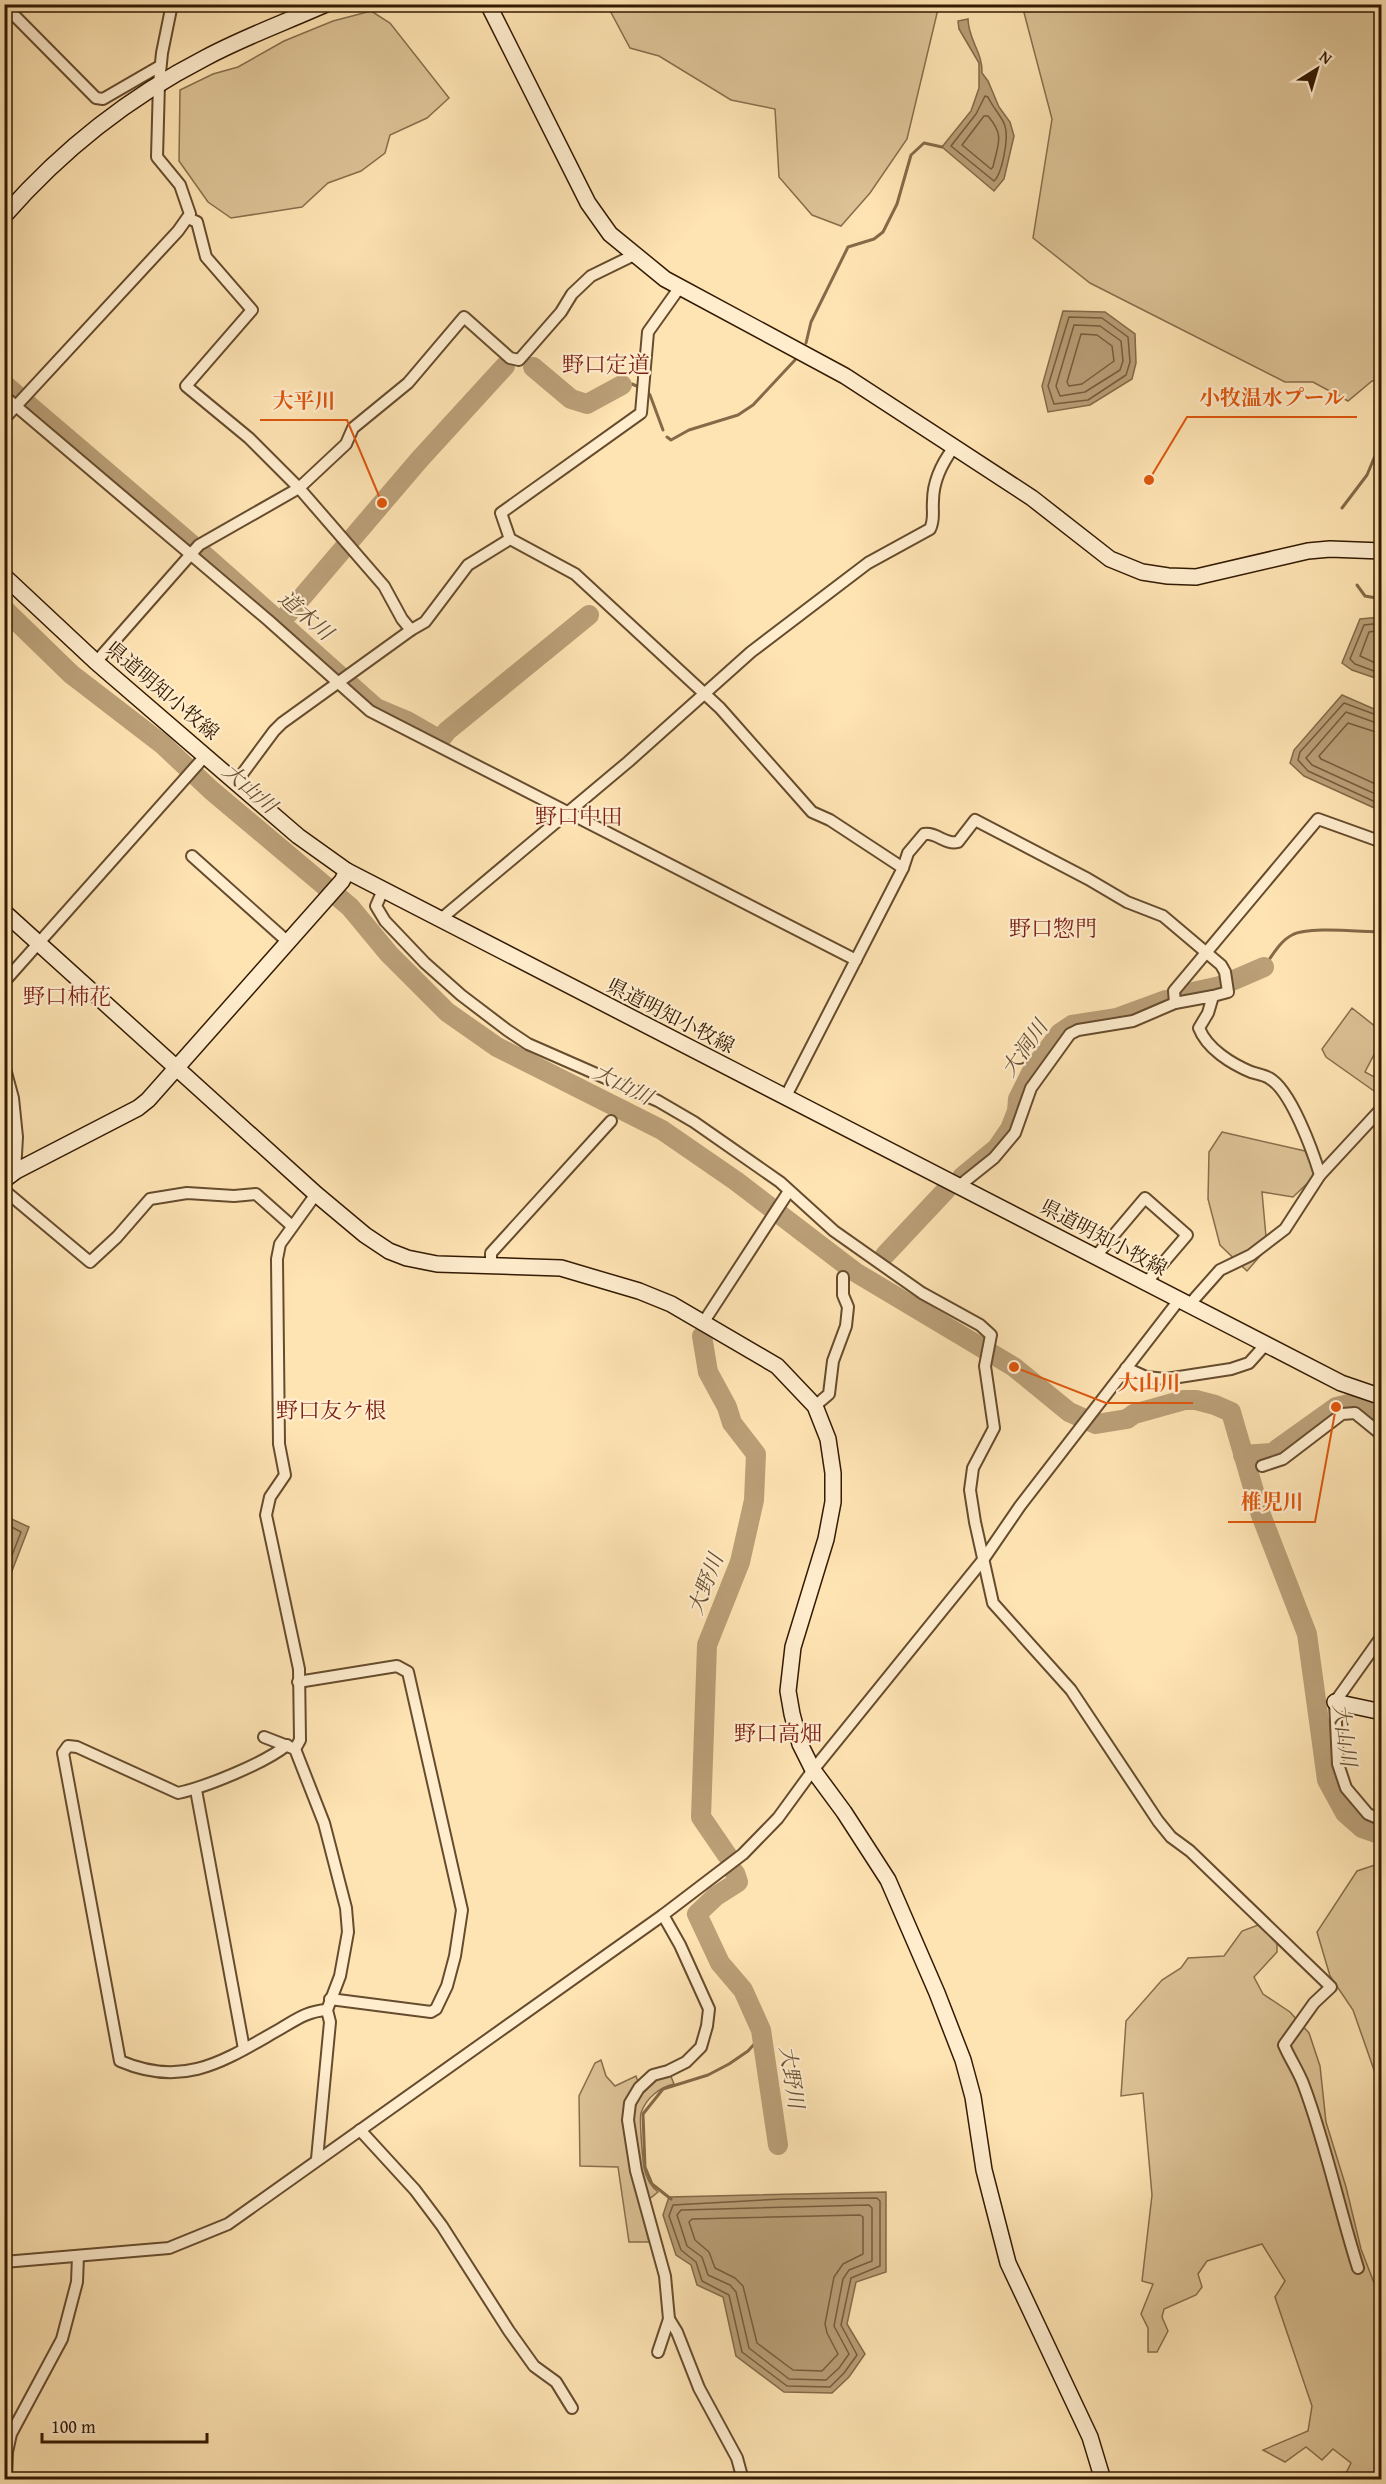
<svg xmlns="http://www.w3.org/2000/svg" width="1386" height="2484" font-family="'Gentium Book Plus','Noto Serif JP',serif">
	<style>
		.green { fill: #dcc295; stroke: #886e4c; stroke-width: 1.5 }
		.water { fill: #ba9f77; stroke: #846a48; stroke-width: 1.5 }
		.lines { fill: none; stroke-linecap: round; stroke-linejoin: round }
		.shore { stroke: #765c3c; stroke-width: 1.5 }
		.stream { stroke: #846a48; stroke-width: 3 }
		.river { stroke: #ba9f77; stroke-width: 20 }
		.street-casing { stroke: #664c2e; stroke-width: 14 }
		.secondary-casing { stroke: #331a02; stroke-width: 18 }
		.street { stroke: #ffedce; stroke-width: 10 }
		.secondary { stroke: #ffedce; stroke-width: 15 }
		.labels { text-anchor: middle; dominant-baseline: central; stroke-width: 4.5; stroke-linejoin: round; paint-order: stroke }
		.street-label { font-size: 20px; fill: #331a02; stroke: #ffedce }
		.water-label { font-size: 21px; font-style: italic; fill: #694f31; stroke: #ffedce }
		.quarter-label { font-size: 22px; fill: #7a1f14; stroke: #ffedce }
		.leader { fill: none; stroke: #df560c; stroke-width: 2 }
		.callout-dot { fill: #df560c; stroke: #ffedce; stroke-width: 2 }
		.callout-label { font-size: 21px; text-anchor: middle; font-weight: bold; fill: #df560c; stroke: #ffedce; stroke-width: 4.5; stroke-linejoin: round; paint-order: stroke }
	</style>
	<rect width="100%" height="100%" fill="#ffe4b3"/>
	<filter id="stains"><feTurbulence type="fractalNoise" baseFrequency=".00333" numOctaves="4"/><feColorMatrix values="0 0 0 0 .2 0 0 0 0 .09 0 0 0 0 .02 0 0 0 .5 -.17"/></filter>
	<radialGradient id="worn" r=".72"><stop offset=".6" stop-color="#630" stop-opacity="0"/><stop offset="1" stop-color="#630" stop-opacity=".3"/></radialGradient>
	<g class="green">
		<path d="M607 5H939L907 139 870 193 841 226 812 215 779 177 775 109 731 100 659 56 630 48Z"/>
		<path d="M1022 5H1381V381H1372L1348 401 1313 382H1285L1090 283 1033 238 1052 119Z"/>
		<path d="M371 11 390 23 449 98 427 118 390 135 385 153 361 171 328 183 302 207 231 218 208 202 179 161 180 90 213 74 238 67 284 41 333 21Z"/>
		<path d="M1352 1008 1381 1031V1041L1365 1072 1380 1080 1374 1091 1326 1057 1322 1049Z"/>
		<path d="M1222 1132 1305 1151 1316 1175 1293 1197 1262 1192 1267 1248 1247 1271 1220 1245 1208 1199 1209 1152Z"/>
		<path d="M1381 1863H1382L1381 2090 1353 2010 1330 1976 1317 1932 1357 1871Z"/>
		<path d="M1258 1925 1277 1940V1952L1254 1977 1263 1994 1290 2012 1309 2033 1320 2066 1326 2122 1346 2187 1361 2249 1381 2301V2463L1368 2479H1343L1351 2463 1333 2449 1322 2460 1306 2447 1285 2462 1263 2450 1308 2431 1312 2406 1275 2297 1285 2281 1262 2244 1207 2261 1198 2274 1202 2287 1196 2295 1164 2309 1162 2317 1168 2331 1157 2352H1148V2328L1141 2314 1153 2284 1142 2281 1152 2195 1143 2093 1121 2096 1126 2021 1162 1980 1181 1968 1188 1958 1224 1956 1242 1931Z"/>
		<path d="M601 2060 606 2076 615 2086 636 2076 642 2094 657 2080 670 2074 674 2084C660 2087 646 2098 641 2113 639 2118 643 2162 644 2168 646 2178 651 2186 658 2192L648 2200 640 2203 649 2242H629L618 2167 580 2166 579 2096 595 2063Z"/>
	</g>
	<g class="water">
		<path d="M968 19C968 39 983 53 982 73L988 81 999 107 1010 122 1014 136 1004 179 994 191 942 147 971 111 979 88V63L959 29 958 21Z"/>
		<path d="M1063 311 1105 312 1135 334 1136 363 1132 379 1090 405 1048 412 1042 386Z"/>
		<path d="M1381 617H1382L1381 680 1352 670 1342 663 1360 619Z"/>
		<path d="M1342 695 1381 712V811L1304 776 1290 763 1294 750Z"/>
		<path d="M5 1516 29 1527 5 1589Z"/>
		<path d="M886 2192V2272L856 2282 847 2324 865 2354 849 2377 832 2393 784 2392 736 2356 723 2297 697 2285 691 2265 676 2255 663 2215 669 2197Z"/>
	</g>
	<g class="lines">
		<g class="shore">
			<path d="M985 96 988 97C993 108 1003 118 1005 126 1009 138 1002 174 994 181L951 146 976 114Z"/>
			<path d="M984 116H988C1005 136 998 143 993 167L991 169 962 145Z"/>
			<path d="M1069 317 1102 318 1128 337 1130 362 1126 375 1088 400 1054 404 1048 386Z"/>
			<path d="M1074 325 1100 326 1121 341 1123 361 1120 370 1085 392 1060 396 1056 386Z"/>
			<path d="M1081 334 1097 335 1112 346 1114 361 1082 384 1069 386 1067 382Z"/>
			<path d="M1382 623 1364 625 1350 659 1355 664 1382 674"/>
			<path d="M1382 630 1369 632 1360 656 1382 666"/>
			<path d="M1382 717 1344 703 1300 752 1298 760 1308 771 1382 805"/>
			<path d="M1382 725 1346 712 1306 758 1312 765 1382 797"/>
			<path d="M1382 734 1348 723 1319 756 1321 759 1382 787"/>
			<path d="M4 1523 21 1532 4 1576"/>
			<path d="M877 2198 880 2201V2266L851 2278 841 2325 857 2355 844 2373 830 2387 787 2386 742 2352 729 2295 702 2281 696 2262 681 2250 669 2216 673 2205 782 2199Z"/>
			<path d="M869 2205 872 2208V2261L849 2270 843 2279 834 2326 849 2354 839 2368 826 2380 789 2379 749 2348 736 2292 730 2285 708 2275 702 2257 687 2246 677 2215 681 2210Z"/>
			<path d="M860 2215 863 2217V2254L843 2264 834 2277 825 2324 827 2333 838 2354 822 2371 793 2370 757 2343 743 2286 735 2278 715 2268 709 2252 695 2240 689 2222 692 2219Z"/>
		</g>
		<g class="stream">
			<path d="M806 343 811 322 848 247 874 239 883 232 897 204 911 155 924 143 942 147"/>
			<path d="M622 385 632 384 639 387"/>
			<path d="M646 390 650 395 663 430"/>
			<path d="M667 437 671 440 689 430 738 415 753 405 795 360"/>
			<path d="M1342 508 1367 475 1382 439"/>
			<path d="M1357 585 1365 596 1382 599"/>
			<path d="M1264 967C1272 956 1280 941 1292 935 1309 926 1361 932 1382 932"/>
			<path d="M671 2199 652 2184 645 2167 643 2114 663 2089 708 2075 729 2064 748 2051 757 2041 756 2035 761 2030"/>
		</g>
		<g class="river">
			<path d="M533 367 571 399 587 404 622 385"/>
			<path d="M4 384 210 560 376 708 407 721 440 740 447 731 589 615"/>
			<path d="M4 609 71 674 162 744 211 790 350 907 389 954 447 1012 497 1047 662 1130 736 1181 855 1272 1014 1367 1069 1412 1096 1424 1127 1419 1134 1414 1184 1400H1196L1215 1405 1231 1412 1261 1515 1307 1634 1327 1780 1345 1813 1362 1828 1382 1835"/>
			<path d="M280 623 419 460 505 366"/>
			<path d="M1179 995 1220 986 1264 967"/>
			<path d="M962 1177 997 1148 1010 1129 1017 1111 1018 1099 1033 1069 1060 1033 1072 1025 1117 1018 1166 1000"/>
			<path d="M885 1255 946 1190"/>
			<path d="M702 1336 708 1372 727 1407 732 1423 756 1454 754 1500 740 1562 707 1645 701 1817 727 1855"/>
			<path d="M1243 1455 1272 1453 1336 1407 1349 1404 1358 1405 1382 1423"/>
			<path d="M735 1873 738 1882 716 1896 697 1914 720 1963 743 1990 761 2030 778 2145"/>
		</g>
		<g class="street-casing">
			<g id="street">
				<path d="M4 5 96 98 103 99 160 66"/>
				<path d="M188 218 197 222 206 257 252 310 186 386 249 438 299 488 384 586 402 619 411 630"/>
				<path d="M680 287 648 332 641 413 501 513 510 539 575 574 720 708 812 812 830 820 903 868"/>
				<path d="M4 396 268 620 370 711 856 960"/>
				<path d="M4 419 178 231 190 214 180 185 157 157 159 83 162 53 172 4"/>
				<path d="M96 662 199 545 299 488 346 444 353 428 408 383 464 317 510 358 519 360 561 312 572 294 591 276 634 255"/>
				<path d="M237 781 274 731 282 723 411 630 425 622 468 565 510 539"/>
				<path d="M192 856 288 942"/>
				<path d="M383 890 376 906 385 921 425 963 461 995 507 1030 528 1044 658 1101 694 1122 780 1182 834 1231 922 1293 980 1325 991 1335 985 1366 994 1428 973 1468 970 1490 975 1522 993 1603 1071 1690 1158 1821 1171 1837 1190 1851 1331 1987 1314 2003 1284 2045C1290 2059 1299 2072 1304 2086 1326 2145 1339 2208 1358 2268"/>
				<path d="M442 918 628 762 751 652 868 563 930 529C935 519 932 511 933 501 933 480 942 463 954 447"/>
				<path d="M4 982 206 755"/>
				<path d="M1175 1003 1213 996 1208 1013 1199 1028C1207 1049 1232 1064 1251 1072 1257 1074 1264 1075 1269 1078 1291 1090 1313 1152 1320 1175"/>
				<path d="M4 1065 13 1098 17 1137 15 1172"/>
				<path d="M786 1096 903 868 908 853 924 834C937 832 945 845 958 842L975 820 1088 879 1127 902 1163 916 1221 965 1225 972 1228 992 1213 996"/>
				<path d="M959 1186 994 1158 1015 1133 1031 1088 1070 1034 1078 1030 1133 1021 1175 1003 1174 991 1318 819 1382 842"/>
				<path d="M4 1190 90 1262 117 1237 150 1199 187 1193 234 1196 256 1194 292 1226"/>
				<path d="M1096 1256 1145 1198 1187 1235 1146 1283"/>
				<path d="M491 1264V1253L611 1121"/>
				<path d="M1189 1305 1220 1270 1251 1255 1285 1229 1320 1175 1382 1108"/>
				<path d="M703 1323 789 1191"/>
				<path d="M1126 1368 1146 1377 1166 1379 1231 1369 1249 1363 1266 1344"/>
				<path d="M815 1406 829 1394 833 1361 846 1326 848 1307 843 1295V1277"/>
				<path d="M1262 1466 1283 1459 1342 1414 1355 1413 1382 1435"/>
				<path d="M1382 1636 1335 1702 1338 1764 1346 1788 1368 1814 1382 1820"/>
				<path d="M298 1682 397 1666 408 1672 462 1910 455 1956 447 1986 436 2009 431 2012 330 1999"/>
				<path d="M264 1737 295 1749 324 1823 346 1908 348 1932 340 1976 327 2010 330 2022 317 2159"/>
				<path d="M287 1745C265 1763 206 1787 178 1793L77 1747 68 1746 63 1753 120 2061C185 2089 225 2060 280 2029 297 2019 308 2011 327 2010"/>
				<path d="M295 1749 300 1740 299 1669 266 1515 270 1497 285 1475 279 1444 277 1259 280 1244 316 1194"/>
				<path d="M196 1790 244 2049"/>
				<path d="M663 1915 680 1945 709 2009 707 2026 701 2047 686 2062 668 2071 653 2075 639 2088 630 2103 628 2120 636 2171 665 2276 669 2319 677 2332 699 2388 737 2458 743 2480"/>
				<path d="M360 2130 415 2190 442 2226 509 2331 534 2366 556 2382 572 2408"/>
				<path d="M4 2262 169 2248 228 2224 663 1915 743 1854 778 1818 813 1770 983 1560 1020 1506 1179 1300"/>
				<path d="M658 2352 669 2319"/>
				<path d="M6 2480 7 2452 11 2434 62 2339 77 2282 78 2256"/>
			</g>
		</g>
		<g class="secondary-casing">
			<g id="secondary">
				<path d="M488 4 588 203 610 234 665 279 845 376 954 447 1032 498 1110 559 1142 572 1168 576 1196 577 1308 551 1330 549 1382 551"/>
				<path d="M4 216C60 152 129 97 205 58 244 37 286 22 326 4"/>
				<path d="M4 576 96 662 298 836 347 871 1341 1383 1382 1397"/>
				<path d="M4 912 316 1194 365 1235 389 1251 407 1258 437 1264 561 1268 639 1291 671 1304 777 1366 815 1406 828 1439 833 1473V1502L826 1539 793 1647 788 1691 792 1714 800 1744 813 1770 844 1812 888 1880 937 1993 963 2060 973 2097 984 2170 1008 2263 1090 2437 1103 2480"/>
				<path d="M4 1180 16 1171 138 1108 148 1100 342 881 347 871"/>
				<path d="M1335 1702 1382 1712"/>
			</g>
		</g>
		<use href="#street" class="street"/>
		<use href="#secondary" class="secondary"/>
	</g>
	<g class="labels">
		<g class="street-label">
			<text transform="translate(163 690) rotate(40)">県道明知小牧線</text>
			<text transform="translate(671 1015) rotate(27)">県道明知小牧線</text>
			<text transform="translate(1104 1237) rotate(28)">県道明知小牧線</text>
		</g>
		<g class="water-label">
			<text transform="translate(306 615) rotate(41)">道木川</text>
			<text transform="translate(250 788) rotate(41)">大山川</text>
			<text transform="translate(1024 1048) rotate(-55)">大洞川</text>
			<text transform="translate(623 1084) rotate(27)">大山川</text>
			<text transform="translate(705 1584) rotate(-69)">大野川</text>
			<text transform="translate(1345 1735) rotate(82)">大山川</text>
			<text transform="translate(792 2077) rotate(81)">大野川</text>
		</g>
		<g class="quarter-label">
			<text x="606" y="364">野口定道</text>
			<text x="579" y="816">野口中田</text>
			<text x="1053" y="928">野口惣門</text>
			<text x="67" y="996">野口柿花</text>
			<text x="331" y="1410">野口友ケ根</text>
			<text x="778" y="1733">野口高畑</text>
		</g>
	</g>
	<path class="leader" d="M1149 480L1187 417H1357M382 503L347 420H260M1014 1367L1106 1403H1193M1336 1407L1315 1522H1228"/>
	<g class="callout-dot">
		<circle cx="1149" cy="480" r="6"/>
		<circle cx="382" cy="503" r="6"/>
		<circle cx="1014" cy="1367" r="6"/>
		<circle cx="1336" cy="1407" r="6"/>
	</g>
	<g class="callout-label">
		<text x="1272" y="405">小牧温水プール</text>
		<text x="304" y="408">大平川</text>
		<text x="1149" y="1390">大山川</text>
		<text x="1272" y="1509">椎児川</text>
	</g>
	<rect width="1386" height="2484" fill="none" stroke="#ffe4b3" stroke-width="24"/>
	<rect x="6" y="6" width="1374" height="2472" fill="none" stroke="#331a02" stroke-width="3"/>
	<rect x="12" y="12" width="1362" height="2460" fill="none" stroke="#331a02" stroke-width="1.5"/>
	<g transform="translate(1317 69) rotate(37)" stroke="#ffedce" stroke-width="4.5" paint-order="stroke">
	<path d="M0-4.5L10 22L0 15L-10 22Z" fill="#331a02"/>
	<text y="-9" font-size="16" font-weight="bold" text-anchor="middle" fill="#331a02">N</text>
	</g>
	<path d="M42 2433v9h165v-9" fill="none" stroke="#331a02" stroke-width="3"/>
	<text x="51" y="2433" font-size="18" fill="#331a02" stroke="#ffedce" stroke-width="4.5" paint-order="stroke">100 m</text>
	<rect width="100%" height="100%" filter="url(#stains)"/>
	<rect width="100%" height="100%" fill="url(#worn)"/>
</svg>
